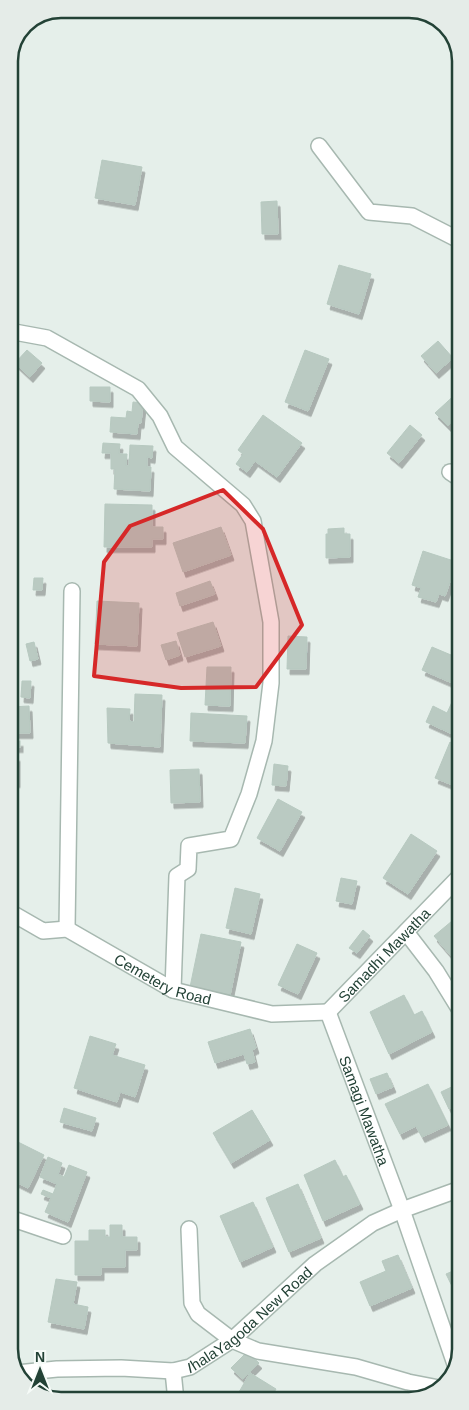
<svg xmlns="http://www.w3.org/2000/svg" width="469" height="1410" font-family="Arial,sans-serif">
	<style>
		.building { fill: #bacac2; stroke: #b7c9c0; filter: url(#shadow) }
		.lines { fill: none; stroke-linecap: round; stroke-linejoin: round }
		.minor-casing { stroke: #a7b8b0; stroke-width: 18 }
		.minor { stroke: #fff; stroke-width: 15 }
		.marked { fill: #d62828; fill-opacity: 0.2; stroke: #d62828; stroke-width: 4; stroke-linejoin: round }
		.labels { text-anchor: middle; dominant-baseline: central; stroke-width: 4; stroke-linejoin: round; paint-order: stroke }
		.street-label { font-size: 15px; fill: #234236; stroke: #f6fbf8 }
		.rim { fill: none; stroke: #234236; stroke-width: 2.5 }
	</style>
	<defs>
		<filter id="shadow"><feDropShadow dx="3" dy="5.5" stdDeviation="0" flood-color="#0004"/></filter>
	</defs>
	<rect width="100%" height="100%" fill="#e5efea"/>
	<g class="building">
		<path d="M9 114 15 116 9 136Z"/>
		<path d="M102 160 142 167 135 205 95 198Z"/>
		<path d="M277 201 278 234H262L261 202Z"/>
		<path d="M339 265 371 274 359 314 327 304Z"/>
		<path d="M438 341 453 358 436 373 421 356Z"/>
		<path d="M27 350 42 363 30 377 15 363Z"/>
		<path d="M305 350 329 359 308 411 285 402Z"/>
		<path d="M90 387H110V402L90 401Z"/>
		<path d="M459 391V415L448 426 435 413Z"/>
		<path d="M133 402 143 403 141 423H138L137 434 110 432 111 417 126 418 127 411 132 412Z"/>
		<path d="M263 415 302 443 277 477 255 461 247 472 236 464 243 454 238 450Z"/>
		<path d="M410 425 422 435 399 463 387 453Z"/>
		<path d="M103 443 120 444 119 454H127L126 466H129L130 445 153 446 152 458 147 457V467H151L150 491 114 489 115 469H111V453H102Z"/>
		<path d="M105 504 152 505V527H163V539H152V547H104Z"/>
		<path d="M221 527 231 555 183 572 173 543Z"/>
		<path d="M344 528V534H350V557L326 558V534H328V529Z"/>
		<path d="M423 551 457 562 445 596 439 594 436 602 418 597 421 588 412 585Z"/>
		<path d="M34 578H43L42 590H33Z"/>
		<path d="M210 581 215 594 180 606 176 593Z"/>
		<path d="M97 601 139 603 137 646 95 644Z"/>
		<path d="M213 622 221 646 185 657 177 633Z"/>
		<path d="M288 636 307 637 306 669H287Z"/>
		<path d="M459 636V686L422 670 432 647 451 655Z"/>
		<path d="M176 641 180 655 166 660 161 645Z"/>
		<path d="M34 642 38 659 30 661 26 644Z"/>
		<path d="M207 667H231L230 706 205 705Z"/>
		<path d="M22 681H31L30 698 21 697Z"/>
		<path d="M135 694 162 695 160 747 108 743 107 708 130 709 129 721 134 722Z"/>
		<path d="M452 702 459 705V737L426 722 433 706 447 713Z"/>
		<path d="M29 706 30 733H10V707Z"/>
		<path d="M191 713 247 716 245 743 190 741Z"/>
		<rect x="10" y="741" width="10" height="6"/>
		<path d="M450 742 459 747 460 788 435 778Z"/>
		<rect x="10" y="756" width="7" height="26"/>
		<path d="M274 764 288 766 286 786 272 785Z"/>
		<path d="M199 769 200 802 171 803 170 770Z"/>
		<path d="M278 799 302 812 280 851 257 838Z"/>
		<path d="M411 834 437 851 408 894 383 878Z"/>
		<path d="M341 878 357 881 352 904 336 901Z"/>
		<path d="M235 888 260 894 251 934 226 928Z"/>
		<path d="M458 916 460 962 458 964 434 936Z"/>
		<path d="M363 930 370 936 357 953 349 948Z"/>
		<path d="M201 934 241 942 229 1000 189 992Z"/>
		<path d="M297 944 317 953 298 994 278 985Z"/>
		<path d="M404 995 414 1015 422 1011 432 1032 389 1054 370 1012Z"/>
		<path d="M250 1029 256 1048 252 1050 255 1062 247 1064 244 1054 215 1063 208 1042Z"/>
		<path d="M90 1036 116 1044 112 1055 145 1065 135 1097 120 1092 117 1102 74 1088Z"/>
		<path d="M387 1073 393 1087 376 1094 370 1079Z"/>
		<path d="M460 1083V1104L449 1109 441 1092Z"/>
		<path d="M428 1084 448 1125 422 1137 416 1126 400 1134 385 1104Z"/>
		<path d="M64 1108 96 1118 92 1131 60 1122Z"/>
		<path d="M252 1110 270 1140 231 1163 213 1133Z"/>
		<path d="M10 1138 44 1155 28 1188 10 1179Z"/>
		<path d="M48 1157 62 1163 58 1174 64 1177 69 1165 87 1172 68 1222 45 1212 51 1198 41 1194 43 1190 53 1194 57 1184 40 1177Z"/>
		<path d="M335 1160 343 1177 346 1175 360 1204 323 1221 304 1175Z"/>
		<path d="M298 1184 321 1238 289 1252 266 1198Z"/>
		<path d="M253 1202 273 1247 240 1262 220 1216Z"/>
		<path d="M110 1225H122V1237H137V1250H125V1267H101V1275H75V1241H89V1230H105V1237H110Z"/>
		<path d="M460 1239V1259L453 1243Z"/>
		<path d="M398 1255 412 1288 370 1306 360 1282 386 1271 382 1261Z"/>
		<path d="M460 1268V1289L455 1292 446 1274Z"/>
		<path d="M56 1279 77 1282 73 1304 88 1307 84 1329 48 1322Z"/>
		<path d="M247 1352 259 1363 243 1379 231 1368Z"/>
		<path d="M250 1373 276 1389 270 1400 235 1399Z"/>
	</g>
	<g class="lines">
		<g class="minor-casing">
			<g id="minor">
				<path d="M319 146 369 212 412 216 459 240"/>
				<path d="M9 331 47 338 138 389 160 416 175 447 243 505 253 521 271 622V683L264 741 249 794 231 839 189 846 188 869 177 876 173 990"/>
				<path d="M450 472 459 478"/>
				<path id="s1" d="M10 912 43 931 67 929 173 990 272 1014 328 1012"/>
				<path d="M67 929 72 591"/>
				<path d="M406 932 436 971 460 1010"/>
				<path id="s2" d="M328 1012 402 1210 455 1364"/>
				<path id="s3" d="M328 1012 460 876"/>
				<path d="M10 1218 63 1236"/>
				<path d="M189 1229 192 1303 198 1314 232 1340 258 1351 356 1367 408 1382 439 1388"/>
				<path d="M173 1371 176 1401"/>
				<path id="s4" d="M17 1373 57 1369 121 1368 173 1371 190 1367 232 1340 315 1264 373 1223 402 1210 460 1189"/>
			</g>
		</g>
		<use href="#minor" class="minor"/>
	</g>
	<path class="marked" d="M223 490 263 529 302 625 256 687 181 688 94 676 104 562 130 526Z"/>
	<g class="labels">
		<g class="street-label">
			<text stroke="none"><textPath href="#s3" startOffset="80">Samadhi Mawatha</textPath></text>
			<text stroke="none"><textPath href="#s1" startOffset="171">Cemetery Road</textPath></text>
			<text stroke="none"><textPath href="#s2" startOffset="105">Samagi Mawatha</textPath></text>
			<text stroke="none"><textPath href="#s4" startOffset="250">IhalaYagoda New Road</textPath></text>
		</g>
	</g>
	<path d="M0 0H469V1410H0ZM61 18H409A43 43 0 0 1 452 61V1349A43 43 0 0 1 409 1392H61A43 43 0 0 1 18 1349V61A43 43 0 0 1 61 18Z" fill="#e5ece8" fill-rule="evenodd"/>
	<path class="rim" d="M61 18H409A43 43 0 0 1 452 61V1349A43 43 0 0 1 409 1392H61A43 43 0 0 1 18 1349V61A43 43 0 0 1 61 18Z"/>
	<g transform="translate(40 1370)" stroke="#f6fbf8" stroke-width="4" paint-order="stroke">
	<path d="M0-4L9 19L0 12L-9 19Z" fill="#234236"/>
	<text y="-8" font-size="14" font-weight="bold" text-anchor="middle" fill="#234236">N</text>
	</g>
</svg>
